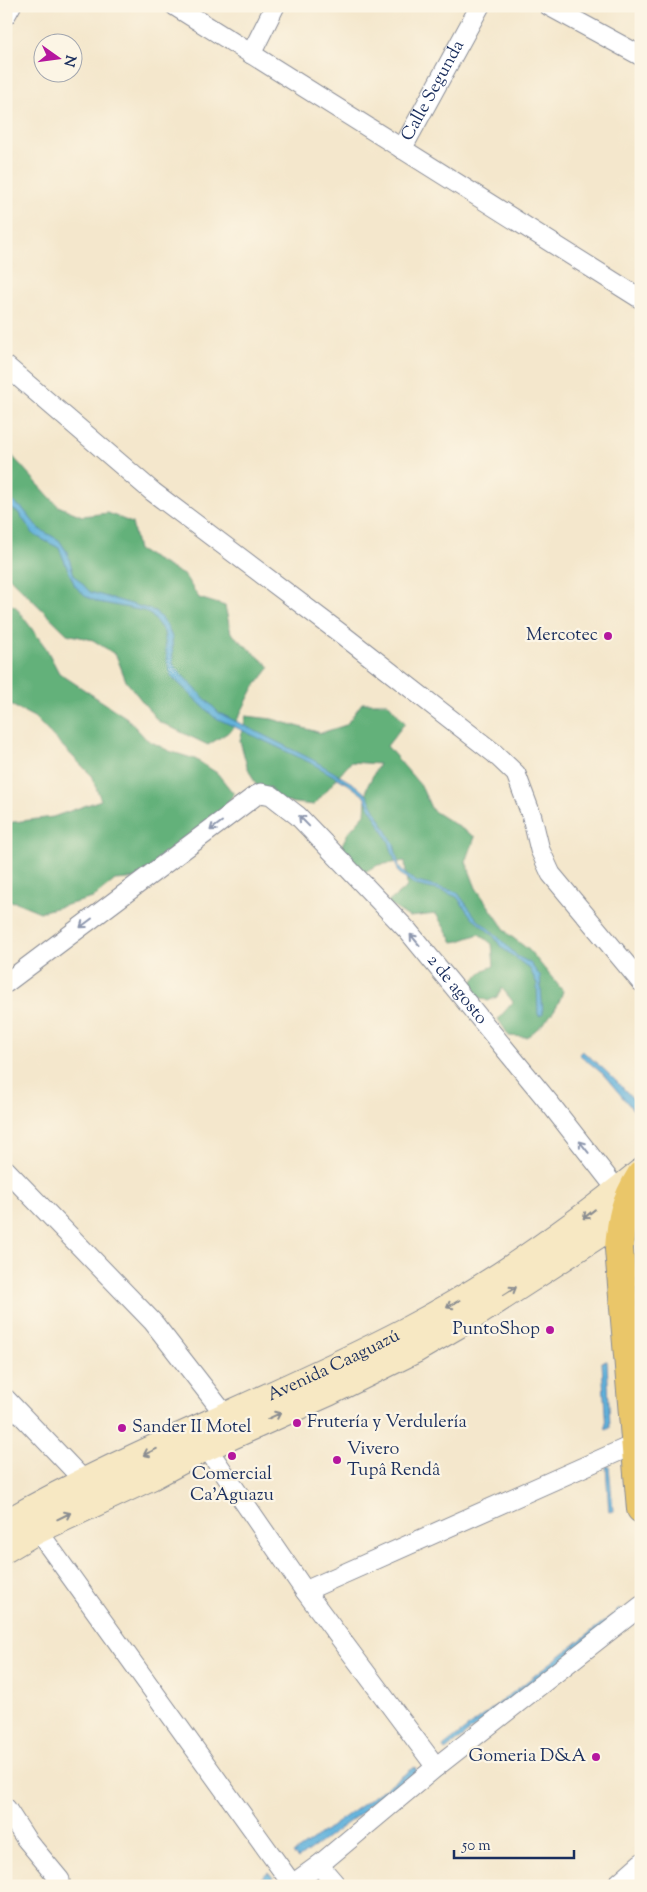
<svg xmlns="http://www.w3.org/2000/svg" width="647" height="1892" font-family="'Sorts Mill Goudy',serif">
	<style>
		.forest { fill: #64b17a; stroke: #40706c }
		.water { fill: #62b2dc; stroke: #3e709d }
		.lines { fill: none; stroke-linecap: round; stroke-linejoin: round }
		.street-casing { stroke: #888b95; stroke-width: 21 }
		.secondary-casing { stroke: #888b95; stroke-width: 30 }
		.primary-casing { stroke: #888b95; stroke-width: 30 }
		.street { stroke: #fff; stroke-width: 19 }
		.secondary { stroke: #f7e8c3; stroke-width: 28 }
		.primary { stroke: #eac669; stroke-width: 28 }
		.oneway { stroke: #8d97ae }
		.oneway2 { stroke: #898c90 }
		.poi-dot { fill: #b5179e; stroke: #fcf5e5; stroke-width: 2 }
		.labels { text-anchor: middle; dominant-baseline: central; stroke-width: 4.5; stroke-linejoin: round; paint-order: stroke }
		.street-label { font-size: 18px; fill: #1b2f5e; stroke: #fcf5e5 }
		.poi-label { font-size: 18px; fill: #1b2f5e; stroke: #fcf5e5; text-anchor: end }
	</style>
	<rect width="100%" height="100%" fill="#fcf5e5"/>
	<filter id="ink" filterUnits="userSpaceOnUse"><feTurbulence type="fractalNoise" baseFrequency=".02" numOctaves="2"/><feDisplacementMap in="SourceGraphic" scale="10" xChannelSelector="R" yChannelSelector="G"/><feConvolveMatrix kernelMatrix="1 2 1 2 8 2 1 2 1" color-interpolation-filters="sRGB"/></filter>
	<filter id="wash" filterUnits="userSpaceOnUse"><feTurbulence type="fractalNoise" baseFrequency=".0096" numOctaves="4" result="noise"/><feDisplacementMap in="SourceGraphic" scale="20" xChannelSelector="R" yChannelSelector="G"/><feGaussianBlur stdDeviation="1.12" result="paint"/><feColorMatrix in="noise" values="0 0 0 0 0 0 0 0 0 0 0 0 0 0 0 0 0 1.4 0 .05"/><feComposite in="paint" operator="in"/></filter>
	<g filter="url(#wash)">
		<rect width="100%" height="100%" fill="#f4e7cc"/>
		<g class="forest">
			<path d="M6 449 58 506 82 516 108 513 132 523 138 550 185 576 199 598 225 606 231 633 270 667 253 689 232 730 208 745 158 721 126 681 116 655 93 640 67 634 7 575Z"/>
			<path d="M6 604 15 606 46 648 59 673 127 718 146 739 169 751 195 759 217 773 234 794 211 826 142 878 115 880 93 898 40 912 16 902 6 901V823L53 817 101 800 91 775 34 717 9 704 6 696Z"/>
			<path d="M362 703H388L405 723 387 746 421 786 432 810 475 837 466 862 476 888 508 934 529 950 563 991C557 1012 544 1024 527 1037L509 1036 498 1019 513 1002 502 988 497 997 488 1001 474 995 471 983 484 970 494 966 492 944 479 934 459 941 453 942 436 914 409 917 387 903 407 887 405 861 378 865 353 878 335 858 348 833 365 814 367 787 379 764 351 762 314 805 286 802 259 791 247 766 240 741 246 716 272 719 321 733 346 725Z"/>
		</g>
		<g class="water">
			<path d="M6 497 23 509 39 529 59 540 67 552 74 575 90 592 155 611 166 624 172 637 173 663 176 669 219 713 313 760 355 785 367 795 394 844 399 866 405 874 417 882 457 892 477 919 494 933 517 956 530 963 540 976 543 1014 539 1016 538 1014 537 984 530 969 501 947 493 935 472 918 457 897 442 891 415 885 399 873 389 842 363 795 348 784 311 763 214 717 171 676 167 661 164 632 152 616 144 611 98 602 87 597 75 586 59 548 34 535 19 513 6 506Z"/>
			<path d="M582 1051C604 1068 622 1086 641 1108V1119L603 1074 579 1054Z"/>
			<path d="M607 1361 610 1428 606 1430 602 1362Z"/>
			<path d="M606 1466H609L613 1511 609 1512Z"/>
			<path d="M620 1609 623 1614 445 1750 443 1747Z"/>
			<path d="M415 1767 417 1772 298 1859 293 1854Z"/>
			<path d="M268 1872 273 1878 263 1886H252Z"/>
		</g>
	</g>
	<g filter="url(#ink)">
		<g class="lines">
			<g class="street-casing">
				<g id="street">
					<path d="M175 6 641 299"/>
					<path d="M549 6 641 56"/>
					<path d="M6 15 11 6"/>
					<path d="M251 54 275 6"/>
					<path id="s1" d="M402 149 480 6"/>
					<path d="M6 366 153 492 344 636 494 753 516 774 532 817 540 850 551 874 641 982"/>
					<path id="s2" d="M6 983 255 796 261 793 271 795 298 816 408 931 551 1105 618 1191 619 1203"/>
					<path d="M6 1170 153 1322 226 1416 231 1426"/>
					<path d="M6 1399 93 1490"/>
					<path d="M200 1438 305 1591 436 1767"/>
					<path d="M30 1520 292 1884"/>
					<path d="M305 1591 635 1444"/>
					<path d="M6 1808 26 1839 60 1880 53 1886"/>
					<path d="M319 1865 337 1886"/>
					<path d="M290 1886 319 1865 436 1767 641 1606"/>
					<path d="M615 1886 641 1863"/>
				</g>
			</g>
			<g class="secondary-casing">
				<g id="secondary">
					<path id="s3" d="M6 1524C135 1450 275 1400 407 1331 490 1288 568 1232 641 1173"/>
					<path d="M6 1548 36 1530 151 1476 205 1447 328 1392 415 1349 470 1317 621 1219"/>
				</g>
			</g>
			<g class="primary-casing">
				<path id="primary" d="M641 1175C624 1202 621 1219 619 1249L641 1509"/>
			</g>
			<use href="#street" class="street"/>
			<use href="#secondary" class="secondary"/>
			<use href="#primary" class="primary"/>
		</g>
		<defs><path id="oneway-shaft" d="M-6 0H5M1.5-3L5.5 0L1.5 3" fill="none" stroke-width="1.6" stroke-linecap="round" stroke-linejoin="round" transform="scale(1.25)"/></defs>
		<g class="oneway">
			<use href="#oneway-shaft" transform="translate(304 821) rotate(-134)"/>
			<use href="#oneway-shaft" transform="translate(216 826) rotate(143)"/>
			<use href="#oneway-shaft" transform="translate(86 923) rotate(143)"/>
			<use href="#oneway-shaft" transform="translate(415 940) rotate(-130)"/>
			<use href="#oneway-shaft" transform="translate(584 1147) rotate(-128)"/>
		</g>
		<g class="oneway2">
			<use href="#oneway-shaft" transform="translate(589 1214) rotate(142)"/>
			<use href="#oneway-shaft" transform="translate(510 1291) rotate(-32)"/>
			<use href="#oneway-shaft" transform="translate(453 1304) rotate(150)"/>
			<use href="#oneway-shaft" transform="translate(274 1416) rotate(-24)"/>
			<use href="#oneway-shaft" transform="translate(150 1452) rotate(155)"/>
			<use href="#oneway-shaft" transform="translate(64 1516) rotate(-26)"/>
		</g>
	</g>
	<g class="poi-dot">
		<circle cx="608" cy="636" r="5"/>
		<circle cx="550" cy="1330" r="5"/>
		<circle cx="297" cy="1423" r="5"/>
		<circle cx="122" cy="1428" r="5"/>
		<circle cx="232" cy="1456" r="5"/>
		<circle cx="337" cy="1460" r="5"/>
		<circle cx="596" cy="1757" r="5"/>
	</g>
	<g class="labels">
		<g class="street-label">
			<text stroke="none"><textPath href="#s1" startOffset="66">Calle Segunda</textPath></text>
			<text stroke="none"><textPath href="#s2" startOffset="598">2 de agosto</textPath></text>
			<text stroke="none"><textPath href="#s3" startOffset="364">Avenida Caaguazú</textPath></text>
		</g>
		<g class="poi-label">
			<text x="598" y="636">Mercotec</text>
			<text x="540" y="1330">PuntoShop</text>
			<text x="307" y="1423" text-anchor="start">Frutería y Verdulería</text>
			<text x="132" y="1428" text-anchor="start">Sander II Motel</text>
			<text x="347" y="1450" text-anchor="start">Vivero<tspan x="347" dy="21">Tupâ Rendâ</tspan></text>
			<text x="232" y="1475" text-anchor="middle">Comercial<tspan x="232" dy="21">Ca'Aguazu</tspan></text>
			<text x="586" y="1757">Gomeria D&amp;A</text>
		</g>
	</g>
	<rect width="647" height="1892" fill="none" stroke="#fcf5e5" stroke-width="25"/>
	<g transform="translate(58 58) rotate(104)"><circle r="24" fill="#fcf5e5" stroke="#a2a6af"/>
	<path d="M0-4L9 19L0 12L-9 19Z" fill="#b5179e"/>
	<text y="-8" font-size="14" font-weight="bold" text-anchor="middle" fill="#1b2f5e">N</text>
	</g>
	<path d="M454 1850v8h120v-8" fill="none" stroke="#1b2f5e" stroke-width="2.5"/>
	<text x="462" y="1850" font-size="15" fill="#1b2f5e" stroke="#fcf5e5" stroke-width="4" paint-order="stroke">50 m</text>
</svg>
